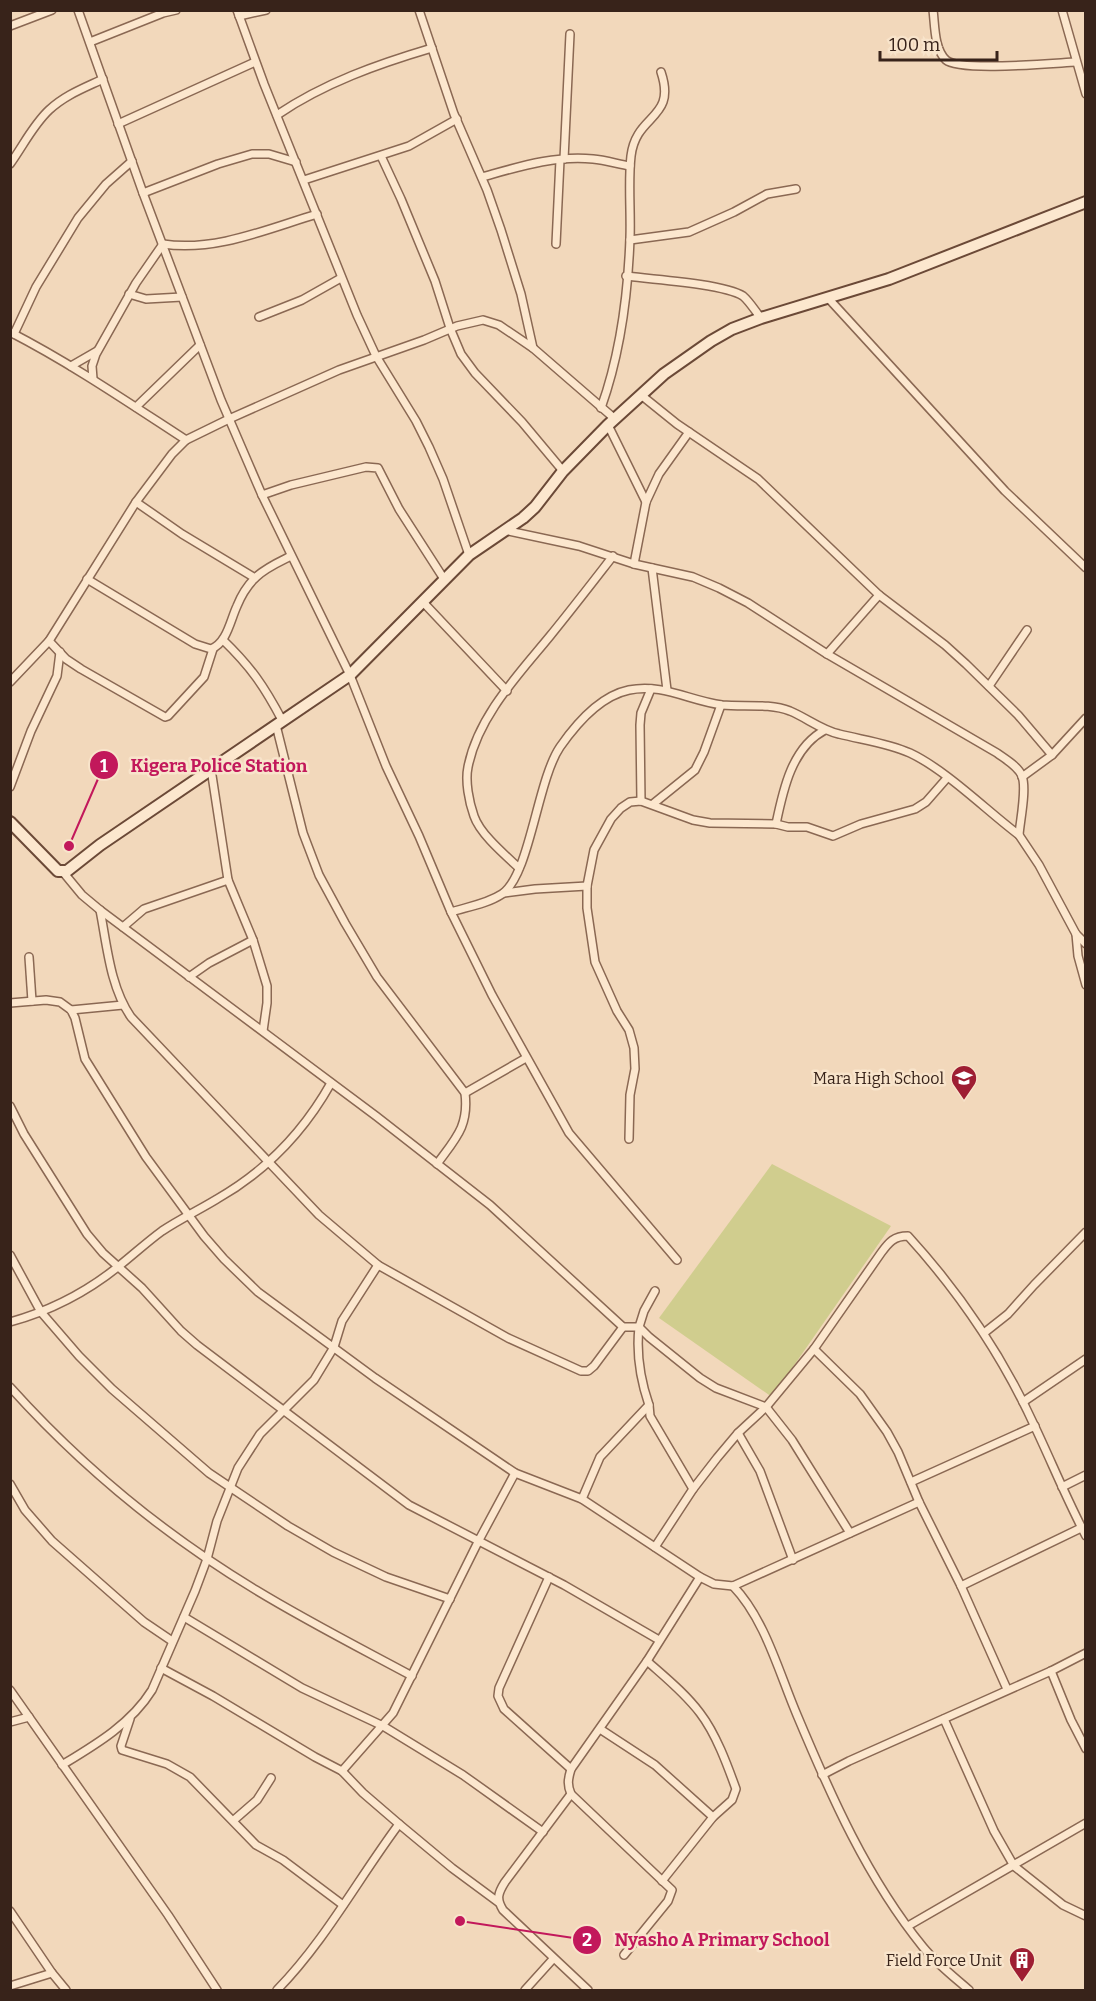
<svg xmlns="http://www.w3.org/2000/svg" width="1096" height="2001" font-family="Bitter,serif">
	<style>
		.green { fill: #d0cd8e }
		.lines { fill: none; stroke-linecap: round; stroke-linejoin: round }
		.street-casing { stroke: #8a6853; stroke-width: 10 }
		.secondary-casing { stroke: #6b4937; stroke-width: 14 }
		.street { stroke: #fce7ce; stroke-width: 7 }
		.secondary { stroke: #fce7ce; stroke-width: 10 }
		.labels { text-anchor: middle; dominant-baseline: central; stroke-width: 5; stroke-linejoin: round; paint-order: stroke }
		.poi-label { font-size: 16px; fill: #38231a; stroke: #f8e4cb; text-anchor: end }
		.leader { fill: none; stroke: #c2185b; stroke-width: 2 }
		.callout-dot { fill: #c2185b; stroke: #f8e4cb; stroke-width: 2 }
		.mark-label { font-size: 18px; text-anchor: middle; font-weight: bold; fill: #fff }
		.callout-label { font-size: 18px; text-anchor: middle; font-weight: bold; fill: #c2185b; stroke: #f8e4cb; stroke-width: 5; stroke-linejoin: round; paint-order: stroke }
	</style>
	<rect width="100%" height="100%" fill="#f2d8bb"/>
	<path class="green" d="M772 1164 891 1226 772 1397 659 1318Z"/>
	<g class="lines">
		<g class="street-casing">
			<g id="street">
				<path d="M78 10 143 193 221 400 262 495 350 675 386 766 419 836 451 912 492 995 569 1133 677 1260"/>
				<path d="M237 10 264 84 357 315 376 356 416 421 429 447 443 479 469 555"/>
				<path d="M419 10 454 114 487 190 501 230 521 294 533 348"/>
				<path d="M933 10C935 25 934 49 946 60 959 72 1055 63 1076 62"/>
				<path d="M1062 10 1086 94"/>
				<path d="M239 16 266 10"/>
				<path d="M10 26 52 10"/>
				<path d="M90 42 163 13 176 10"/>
				<path d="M277 115C324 83 378 64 432 48"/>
				<path d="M118 124 255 62"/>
				<path d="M381 156 401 199 435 281 450 328 461 354 475 373 522 422 563 471"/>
				<path d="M564 159 570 34"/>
				<path d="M10 164C23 146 33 125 49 110 65 95 84 88 103 79"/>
				<path d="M482 177C518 167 555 155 593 159 605 160 618 164 630 166"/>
				<path d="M304 180 409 146 457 119"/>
				<path d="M143 193 218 164 252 154H269L296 162"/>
				<path d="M630 240 689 232 734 212 767 194 796 189"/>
				<path d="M556 244 560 160"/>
				<path d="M626 276C651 279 725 284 743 296 750 302 755 311 761 318"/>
				<path d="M129 294 146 299 182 297"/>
				<path d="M829 299 1005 491 1086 568"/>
				<path d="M259 317 302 300 341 278"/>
				<path d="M10 332C72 364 129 403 186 440L229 419 339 370 424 340 457 326 483 320 499 325 533 348 615 419"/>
				<path d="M14 334 36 287 78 218 106 184 132 161"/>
				<path d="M71 366 97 351"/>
				<path d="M93 379 92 366 96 354 136 283 163 244C215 252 267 229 317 214"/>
				<path d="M641 395 677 424 758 479 879 595 945 645 966 664 1018 715 1052 755"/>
				<path d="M136 407 200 345"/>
				<path d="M601 408C620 355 628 294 630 238 631 211 628 182 631 156 636 113 677 120 661 72"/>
				<path d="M608 425 646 502"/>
				<path d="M262 495 291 485 366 467 378 468 399 509 444 579"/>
				<path d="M136 502 182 534 255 578"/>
				<path d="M504 530 579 546 634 564 693 577 719 588 748 603 827 654 997 753C1005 759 1018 766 1022 776 1027 789 1020 821 1019 835L1039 865 1076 934 1086 944"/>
				<path d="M634 564 646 502 659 474 689 432"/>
				<path d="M652 568 667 690"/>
				<path d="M87 579 195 644 211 649C227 643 230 621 237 606 241 596 247 586 255 578 265 568 279 562 291 556"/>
				<path d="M422 601 507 691"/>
				<path d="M223 640C251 667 264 686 282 720"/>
				<path d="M49 641 66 659 81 669 165 717 168 716 204 677 213 649"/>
				<path d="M827 654 879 595"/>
				<path d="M10 682 49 641 136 502 172 454 186 440"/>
				<path d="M989 686 1027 630"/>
				<path d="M276 725 303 833 319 875 345 923 377 977 465 1093C469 1126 456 1138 437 1164"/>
				<path d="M211 769 228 880 253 940 267 986V1003L263 1031"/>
				<path d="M1022 777 1052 755 1086 718"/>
				<path d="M10 787 31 731 57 676 60 652"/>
				<path d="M641 801 640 725 641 713 651 689"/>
				<path d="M653 804 695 770 704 752 721 705"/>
				<path d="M776 824C783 790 792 747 825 730"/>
				<path d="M519 868C505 855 480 834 474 816 469 802 465 781 468 767 478 716 519 674 550 636 572 609 592 583 613 556"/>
				<path d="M63 872 82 895 100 910 376 1116 490 1205 623 1327H639C636 1355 640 1379 649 1405L600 1457 582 1499"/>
				<path d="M504 893 535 889 587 886"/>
				<path d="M100 910C107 945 110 987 131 1017L319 1215 378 1265 508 1338 581 1371H588L594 1366 623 1327"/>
				<path d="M451 912C467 907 487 904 502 894 530 875 537 781 560 747 576 724 600 696 629 690 662 683 690 701 722 705 744 707 769 703 790 711 807 718 821 730 839 734 863 740 888 743 910 753 946 770 986 810 1019 835"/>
				<path d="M123 927 144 909 228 880"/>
				<path d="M1076 934 1078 956 1086 985"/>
				<path d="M29 957 32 1001"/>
				<path d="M189 977 209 963 253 940"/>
				<path d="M10 1003 46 1000 60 1002 71 1010 75 1018 85 1059 146 1157 204 1236 224 1259 258 1292 375 1378 515 1473 582 1499 700 1577 714 1584 733 1586 919 1502"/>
				<path d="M71 1010 123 1005"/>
				<path d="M465 1093 526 1058"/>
				<path d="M10 1106 24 1134 87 1234 103 1253 142 1288 181 1331 197 1345 409 1505 564 1585 659 1640"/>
				<path d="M629 1139 630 1095 635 1069 634 1048 629 1030 617 1011 595 962 587 908V886L594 850 611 819 621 808 630 802 641 801 693 820 710 823 776 824 788 827H807L833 836 861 824 915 809 926 802 947 778"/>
				<path d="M10 1255 41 1312 79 1356 112 1389 209 1473 288 1526 333 1552 386 1577 450 1599"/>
				<path d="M655 1291 644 1311 639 1327 649 1337 700 1378 716 1388 766 1407 792 1440 850 1533"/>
				<path d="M10 1322C50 1311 88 1291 119 1266 134 1254 147 1242 162 1231 180 1219 199 1210 217 1199 266 1171 303 1133 331 1083"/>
				<path d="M984 1333 1008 1314 1034 1285 1086 1232"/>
				<path d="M814 1349 860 1394 887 1432 898 1452 919 1502 961 1586 1007 1689"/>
				<path d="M10 1387C83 1468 163 1534 256 1590 307 1621 360 1648 412 1676"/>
				<path d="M1023 1402 1086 1359"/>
				<path d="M649 1405 650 1416 693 1489"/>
				<path d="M738 1433 760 1471 793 1560"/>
				<path d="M911 1482 1035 1426"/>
				<path d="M10 1484 25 1510 52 1541 144 1622 172 1641"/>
				<path d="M1062 1487 1086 1475"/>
				<path d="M655 1547 693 1489 717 1458 738 1433 766 1407 814 1349 881 1253C889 1242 894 1236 908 1236 960 1293 1003 1357 1035 1427 1052 1463 1067 1500 1086 1536"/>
				<path d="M549 1577 499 1688 498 1696 504 1709 571 1769"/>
				<path d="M733 1586C765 1619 779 1673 797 1715 831 1796 867 1878 923 1947 936 1963 954 1977 969 1990"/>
				<path d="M961 1586 1081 1528"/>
				<path d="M184 1617 302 1688 383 1726 463 1775 543 1832"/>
				<path d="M647 1661C665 1677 685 1693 700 1713 716 1734 727 1764 736 1789L732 1800 713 1817 662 1881"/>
				<path d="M161 1668 213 1696 315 1757 342 1771 363 1793 399 1824 452 1868 498 1902"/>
				<path d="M1051 1671 1071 1720 1086 1749"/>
				<path d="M10 1690 168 1915 217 1990"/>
				<path d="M130 1719 121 1746 122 1750 167 1764 190 1777 256 1845 283 1860 343 1905"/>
				<path d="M944 1719 994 1831 1014 1866 1063 1905 1086 1916"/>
				<path d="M10 1722 29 1717"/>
				<path d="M600 1729 655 1765 713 1817"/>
				<path d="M62 1765C95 1745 131 1724 152 1690L195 1591 207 1559 217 1521 238 1468 260 1434 314 1380 334 1347 342 1321 378 1265"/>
				<path d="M342 1771 393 1713 479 1540 515 1473"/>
				<path d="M822 1775 849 1761 1051 1671 1086 1653"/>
				<path d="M571 1794 505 1882C498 1893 496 1899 503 1910L588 1990"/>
				<path d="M234 1820 257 1800 271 1778"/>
				<path d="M10 1911 52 1973 66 1990"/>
				<path d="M908 1926 1086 1823"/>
				<path d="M624 1955 668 1901 672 1890 571 1794C567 1785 568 1779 571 1769L647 1661 700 1577"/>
				<path d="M10 1986 52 1973"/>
				<path d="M277 1990C325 1941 358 1879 399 1824"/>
				<path d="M525 1990 553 1959"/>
			</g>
		</g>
		<g class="secondary-casing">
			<path id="secondary" d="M10 822 58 871H67L100 845 350 675 469 555 523 518 535 507 563 471 608 425 664 374 711 341 732 329 761 318 889 279 1086 202"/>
		</g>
		<use href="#street" class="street"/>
		<use href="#secondary" class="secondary"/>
	</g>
	<defs>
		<g id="school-pin" transform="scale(1.35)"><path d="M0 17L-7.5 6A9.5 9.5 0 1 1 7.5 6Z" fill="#9e1e33" stroke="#f8e4cb"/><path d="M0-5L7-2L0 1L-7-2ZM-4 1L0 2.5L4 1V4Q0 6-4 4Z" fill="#fff"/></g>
		<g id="building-pin" transform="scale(1.35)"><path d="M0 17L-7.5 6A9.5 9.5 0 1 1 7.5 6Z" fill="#9e1e33" stroke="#f8e4cb"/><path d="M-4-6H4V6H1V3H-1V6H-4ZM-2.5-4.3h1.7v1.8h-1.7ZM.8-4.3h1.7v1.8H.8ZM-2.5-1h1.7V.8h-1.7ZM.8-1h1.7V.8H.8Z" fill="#fff"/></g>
	</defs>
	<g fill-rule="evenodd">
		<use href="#school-pin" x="964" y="1078"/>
		<use href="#building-pin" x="1022" y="1960"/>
	</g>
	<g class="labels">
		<g class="poi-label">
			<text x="944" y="1078">Mara High School</text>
			<text x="1002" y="1960">Field Force Unit</text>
		</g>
	</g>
	<path class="leader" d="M69 846L104 765M460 1921L587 1940"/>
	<g class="callout-dot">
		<circle cx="69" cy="846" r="6"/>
		<circle cx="460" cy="1921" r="6"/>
		<circle cx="104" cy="765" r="15"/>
		<circle cx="587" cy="1940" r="15"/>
	</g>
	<g class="mark-label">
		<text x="104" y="772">1</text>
		<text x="587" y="1946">2</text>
	</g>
	<g class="callout-label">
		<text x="219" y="772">Kigera Police Station</text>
		<text x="722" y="1946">Nyasho A Primary School</text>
	</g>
	<rect width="1096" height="2001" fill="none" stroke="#38231a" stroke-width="24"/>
	<path d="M880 51v9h117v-9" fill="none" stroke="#38231a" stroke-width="3"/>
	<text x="889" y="51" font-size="18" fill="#38231a" stroke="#f8e4cb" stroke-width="4.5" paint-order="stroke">100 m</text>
</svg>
